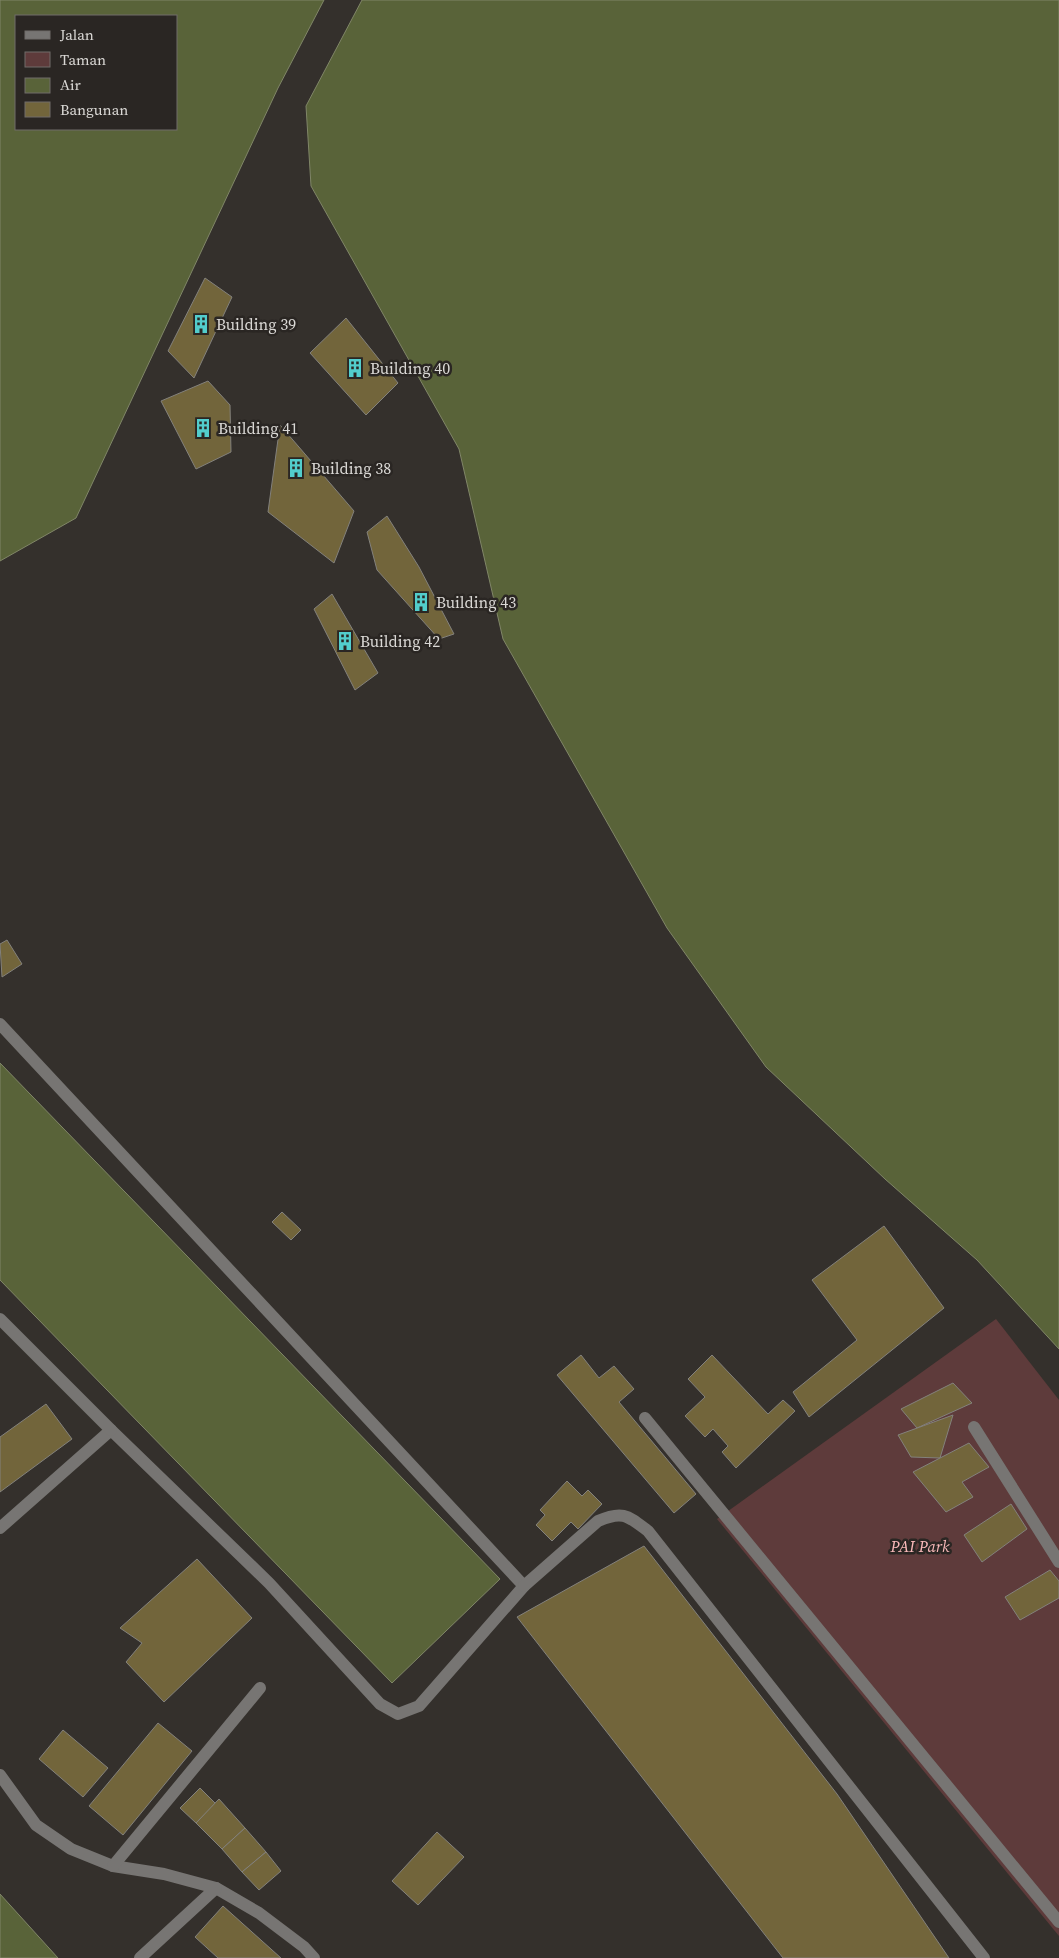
<svg xmlns="http://www.w3.org/2000/svg" width="1059" height="1958" font-family="'Source Serif 4',serif">
	<style>
		.green { fill: #5e3b3b }
		.water { fill: #596339; stroke: #808668; fill-rule: evenodd }
		.building { fill: #72653b; stroke: #83817c }
		.lines { fill: none; stroke-linecap: round; stroke-linejoin: round }
		.minor { stroke: #777573; stroke-width: 12 }
		.labels { text-anchor: middle; dominant-baseline: central; stroke-width: 5; stroke-linejoin: round; paint-order: stroke }
		.poi-label { font-size: 16px; fill: #dad8d5; stroke: #2a2623; text-anchor: start }
		.park-label { font-size: 16px; font-style: italic; fill: #f9b9b9; stroke: #2a2623 }
	</style>
	<rect width="100%" height="100%" fill="#34302c"/>
	<path class="green" d="M996 1319 1059 1400V1936L717 1519Z"/>
	<g class="water">
		<path d="M0 0H324L278 88 76 518 0 561ZM16 16H176V129H16Z"/>
		<path d="M362 0H1059V1349L977 1260 885 1179 766 1067 667 928 503 639 459 449 311 186 306 106Z"/>
		<path d="M0 1063 500 1579 392 1683 0 1280Z"/>
		<path d="M0 1894 58 1958H0Z"/>
	</g>
	<g class="building">
		<path d="M205 278 232 297 194 378 168 351Z"/>
		<path d="M346 318 398 383 366 415 310 353Z"/>
		<path d="M208 381 230 405 231 452 196 469 161 401Z"/>
		<path d="M280 425 354 511 334 563 268 512Z"/>
		<path d="M387 516 419 567 454 634 439 639 377 570 367 532Z"/>
		<path d="M332 594 378 673 355 690 314 609Z"/>
		<path d="M7 940 22 964 2 977 0 944Z"/>
		<path d="M282 1212 301 1230 291 1240 272 1222Z"/>
		<path d="M884 1226 944 1308 809 1417 793 1392 857 1340 812 1280Z"/>
		<path d="M581 1355 599 1378 614 1366 634 1389 619 1402 696 1494 674 1513 557 1375Z"/>
		<path d="M712 1355 768 1414 783 1400 795 1411 736 1468 722 1452 728 1446 713 1429 705 1437 685 1416 705 1397 688 1379Z"/>
		<path d="M953 1383 972 1403 917 1428 901 1409Z"/>
		<path d="M46 1404 72 1439 0 1492V1437Z"/>
		<path d="M953 1415 940 1458 911 1457 898 1435Z"/>
		<path d="M969 1443 989 1467 962 1482 973 1497 946 1512 913 1472Z"/>
		<path d="M567 1481 582 1496 588 1490 602 1504 578 1529 571 1522 552 1541 536 1525 545 1515 540 1510Z"/>
		<path d="M1011 1504 1027 1529 982 1562 964 1535Z"/>
		<path d="M644 1546 837 1794 949 1958H783L517 1617Z"/>
		<path d="M197 1559 252 1618 164 1702 126 1662 142 1643 120 1628Z"/>
		<path d="M1050 1570 1059 1581V1598L1020 1620 1005 1597Z"/>
		<path d="M158 1723 192 1751 123 1835 89 1806Z"/>
		<path d="M63 1730 108 1768 83 1797 39 1759Z"/>
		<path d="M200 1788 216 1804 196 1823 180 1808Z"/>
		<path d="M219 1799 245 1828 222 1849 196 1823Z"/>
		<path d="M245 1828 266 1852 242 1872 222 1849Z"/>
		<path d="M437 1832 464 1857 418 1905 392 1881Z"/>
		<path d="M266 1852 281 1871 259 1890 242 1872Z"/>
		<path d="M223 1906 281 1958H218L195 1937Z"/>
	</g>
	<g class="lines">
		<g class="minor">
			<path d="M0 1024 524 1586 419 1706 398 1714 380 1704 269 1583 111 1430 0 1528"/>
			<path d="M0 1319 111 1430"/>
			<path d="M645 1418 1059 1922"/>
			<path d="M974 1427 1059 1562"/>
			<path d="M524 1586 598 1521C623 1510 628 1516 648 1531L984 1958"/>
			<path d="M0 1775 36 1825 71 1849 113 1866 164 1874 216 1888 259 1913 304 1947 314 1958"/>
			<path d="M113 1866 260 1688"/>
			<path d="M140 1958 216 1888"/>
		</g>
	</g>
	<defs>
		<g id="building-bare" transform="scale(1.5)"><path d="M-4-6H4V6H1V3H-1V6H-4ZM-2.5-4.3h1.7v1.8h-1.7ZM.8-4.3h1.7v1.8H.8ZM-2.5-1h1.7V.8h-1.7ZM.8-1h1.7V.8H.8Z" fill="#52cdcc" stroke="#2a2623" stroke-width="2.5" paint-order="stroke"/></g>
	</defs>
	<g fill-rule="evenodd">
		<use href="#building-bare" x="201" y="324"/>
		<use href="#building-bare" x="355" y="368"/>
		<use href="#building-bare" x="203" y="428"/>
		<use href="#building-bare" x="296" y="468"/>
		<use href="#building-bare" x="421" y="602"/>
		<use href="#building-bare" x="345" y="641"/>
	</g>
	<g class="labels">
		<g class="poi-label">
			<text x="216" y="324">Building 39</text>
			<text x="370" y="368">Building 40</text>
			<text x="218" y="428">Building 41</text>
			<text x="311" y="468">Building 38</text>
			<text x="436" y="602">Building 43</text>
			<text x="360" y="641">Building 42</text>
		</g>
		<g class="park-label">
			<text x="920" y="1546">PAI Park</text>
		</g>
	</g>
	<rect x="15" y="15" width="162" height="115" fill="#2a2623" stroke="#706d6a"/>
	<rect x="25" y="31" width="25" height="8" fill="#777573" stroke="#706d6a"/>
	<text x="60" y="40" font-size="15" fill="#dad8d5">Jalan</text>
	<rect x="25" y="52" width="25" height="15" fill="#5e3b3b" stroke="#706d6a"/>
	<text x="60" y="65" font-size="15" fill="#dad8d5">Taman</text>
	<rect x="25" y="78" width="25" height="15" fill="#596339" stroke="#706d6a"/>
	<text x="60" y="90" font-size="15" fill="#dad8d5">Air</text>
	<rect x="25" y="102" width="25" height="15" fill="#72653b" stroke="#706d6a"/>
	<text x="60" y="115" font-size="15" fill="#dad8d5">Bangunan</text>
</svg>
